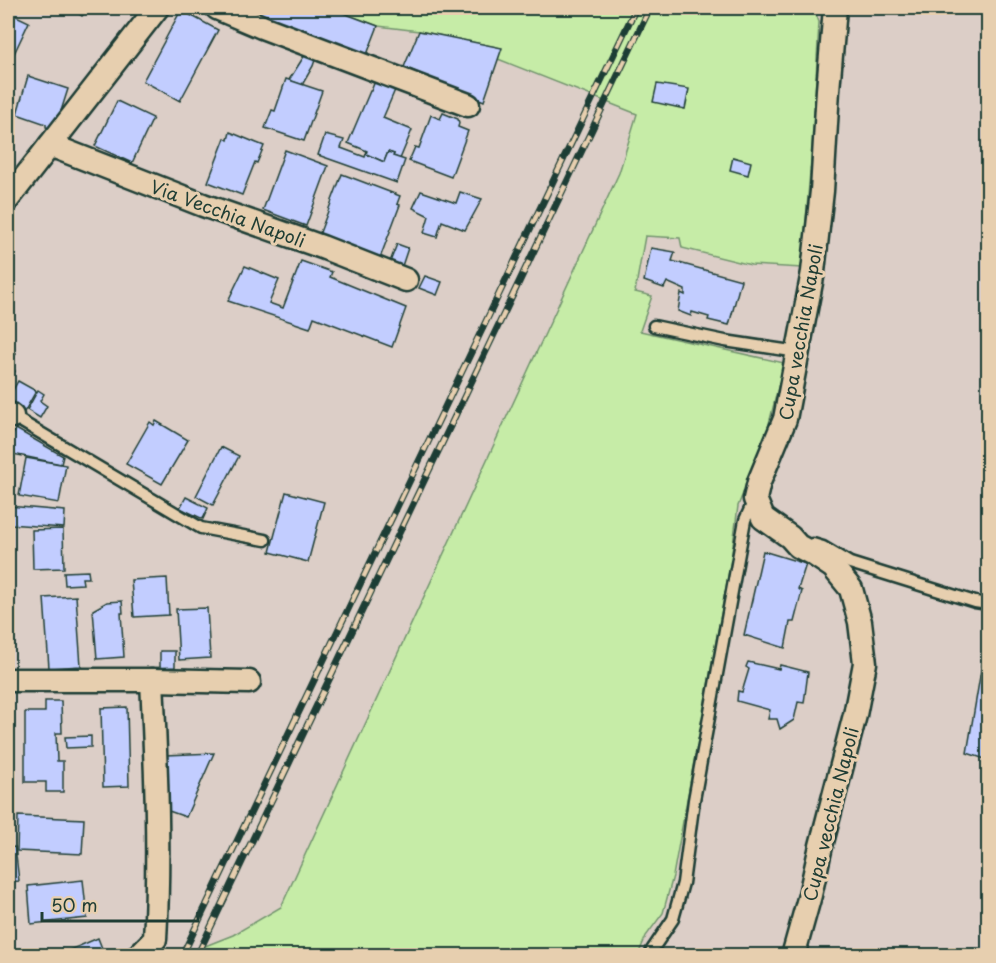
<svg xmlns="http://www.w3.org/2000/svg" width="996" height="963" font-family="'Playpen Sans',sans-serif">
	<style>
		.green { fill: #c6eca7; stroke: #72946e; stroke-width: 1.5 }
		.building { fill: #c2cdff; stroke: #1f3d34; stroke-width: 1.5 }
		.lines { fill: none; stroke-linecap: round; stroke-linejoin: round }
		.service-casing { stroke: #1f3d34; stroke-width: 15 }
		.minor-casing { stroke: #1f3d34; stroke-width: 27 }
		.service { stroke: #e7cfaf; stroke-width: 10 }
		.minor { stroke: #e7cfaf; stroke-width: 22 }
		.rail-casing { stroke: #1f3d34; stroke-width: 7 }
		.rail { stroke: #e7cfaf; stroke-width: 4.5; stroke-dasharray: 14; stroke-linecap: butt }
		.labels { text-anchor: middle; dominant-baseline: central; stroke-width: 6; stroke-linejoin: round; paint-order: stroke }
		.street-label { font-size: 18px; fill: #1f3d34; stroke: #e7cfaf }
	</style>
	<rect width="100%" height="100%" fill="#dccec7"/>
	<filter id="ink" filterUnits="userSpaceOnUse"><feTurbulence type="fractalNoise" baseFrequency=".0167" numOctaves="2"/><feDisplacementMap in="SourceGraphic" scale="12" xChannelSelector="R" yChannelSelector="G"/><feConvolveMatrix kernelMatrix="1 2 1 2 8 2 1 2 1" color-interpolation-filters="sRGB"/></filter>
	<g filter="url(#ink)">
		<path class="green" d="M330 8H814L819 22 813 136 802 268 751 265 682 248 680 238 645 236 635 292 652 296 640 331 784 363 766 436 738 506 731 560 673 876 663 913 646 936 638 955 180 956 233 935 281 907 619 173 637 114 498 59 501 48 419 31 378 26Z"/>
		<g class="building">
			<path d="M71 8H89L82 16Z"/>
			<path d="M236 8H330L378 26 366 57Z"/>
			<path d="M181 10 218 30 180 101 143 81Z"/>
			<path d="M8 12 29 22 11 60 8 58Z"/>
			<path d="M419 31 502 48 484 101 404 67Z"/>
			<path d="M308 50 317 54 313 66 302 85 289 80Z"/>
			<path d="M28 76 68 89 55 130 46 127V124L17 114Z"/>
			<path d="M286 79 322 91 304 141 265 128 272 110 275 111Z"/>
			<path d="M375 81 395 90 383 118 412 130 400 159 393 156 394 154 388 152 384 162 366 154 367 151 348 143 370 91H371Z"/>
			<path d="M657 84 689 89 685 109 653 102Z"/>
			<path d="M117 101 153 118 132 163 95 146Z"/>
			<path d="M443 113 458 119 459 123 458 127 468 131 451 177 409 161 415 147 419 148 431 115 440 119Z"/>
			<path d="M230 132 264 146 257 163 255 162 242 195 208 182 225 138 228 140Z"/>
			<path d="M325 135 344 140 341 148 365 157 366 154 384 162 388 152 394 154 393 156 405 160 397 183 318 155Z"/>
			<path d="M285 150 328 166 306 226 263 210Z"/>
			<path d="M733 157 751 162 748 175 730 170Z"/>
			<path d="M342 174 400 196 397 204 400 205 380 258 319 235Z"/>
			<path d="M421 191 456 203 460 192 482 199 465 230 442 221 437 237 424 233 429 216 413 208Z"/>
			<path d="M397 244 408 248 400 272 388 267Z"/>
			<path d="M651 248 675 252 672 261 741 280 729 325 708 320 709 317 692 312 691 316 678 311 681 293 685 295V290L667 282 664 288 644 281Z"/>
			<path d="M301 261 332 272 330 277 406 308 392 347 314 317 310 328 228 301 245 266 279 280 269 303 283 308Z"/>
			<path d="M425 276 442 282 437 295 419 288Z"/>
			<path d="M8 348 16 353 8 367 15 371 8 384Z"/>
			<path d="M18 381 36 391 23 414 8 405V399Z"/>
			<path d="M38 390 44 394 40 401 47 406 40 418 27 410Z"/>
			<path d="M156 421 188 440 162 484 126 464 150 422 154 425Z"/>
			<path d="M16 429 63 456 61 464 8 453V444Z"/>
			<path d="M221 447 239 456 213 505 196 496Z"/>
			<path d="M26 458 66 465 59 503 19 496Z"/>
			<path d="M286 492 324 502 308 562 270 552Z"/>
			<path d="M186 497 208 508 203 519 180 508Z"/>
			<path d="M8 506 65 511 64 528 8 524Z"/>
			<path d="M63 529 64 568 33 569 32 530Z"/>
			<path d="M763 551 806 564 798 589 802 591 794 622H790L785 648 744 635Z"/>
			<path d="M88 571 89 578H82L83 584 65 585 64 572Z"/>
			<path d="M167 578 169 615 134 617 131 580Z"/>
			<path d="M76 596 81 666 49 668 44 598Z"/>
			<path d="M122 601 123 613H121L124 657 97 659 93 610 107 602Z"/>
			<path d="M207 608 210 658 179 660 176 609Z"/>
			<path d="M988 629V760L967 753Z"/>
			<path d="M160 651H175V667L160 668Z"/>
			<path d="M748 662 779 669 780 665 808 672 804 703 798 702 794 720 780 729 777 719H768L770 710 737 701 738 691 742 692 749 669 746 667Z"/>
			<path d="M45 701H61L62 733H56L57 761H63V792H46V782H25V712H45Z"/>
			<path d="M127 707 129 786 103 787 101 708Z"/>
			<path d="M91 736V747L66 748 65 737Z"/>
			<path d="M214 753 186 817 163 809 166 755Z"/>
			<path d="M18 816 84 819 82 854 17 851Z"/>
			<path d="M15 847 19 881 8 882V848Z"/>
			<path d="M83 880 87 918 31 924 28 886Z"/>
			<path d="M98 938 105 956H72L70 950Z"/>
			<path d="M22 951V956H8V952Z"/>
		</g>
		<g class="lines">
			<g class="service-casing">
				<g id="service">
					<path d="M654 326 725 341 798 352"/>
					<path d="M12 416 201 528 265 540"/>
					<path d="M813 544 823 547 850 563 975 602 988 604"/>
					<path d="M650 956 652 950 673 919 683 883 694 800 745 520 754 500"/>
				</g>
			</g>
			<g class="minor-casing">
				<g id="minor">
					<path d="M217 8 262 27 468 105"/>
					<path d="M50 145 203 205 322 247 406 280"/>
					<path d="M8 199 157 8"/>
					<path d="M8 413 12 416"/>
					<path d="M8 680H152L249 682"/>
					<path d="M140 954 155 939C160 853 156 766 152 680"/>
					<path d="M793 956 810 895 821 846 855 715 865 663 860 622 851 589 833 567 815 555 798 546 790 537 763 518 755 499 759 482 785 419 813 272 822 191 828 90 835 8"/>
				</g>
			</g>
			<use href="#service" class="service"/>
			<use href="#minor" class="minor"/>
			<g class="rail-casing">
				<g id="rail">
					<path d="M182 956 636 8"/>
					<path d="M197 956 650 8"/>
				</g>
			</g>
			<use href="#rail" class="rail"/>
		</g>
	</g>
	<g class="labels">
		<g class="street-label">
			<text transform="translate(228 213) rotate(20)">Via Vecchia Napoli</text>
			<text transform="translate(800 332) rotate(-80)">Cupa vecchia Napoli</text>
			<text transform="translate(830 814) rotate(-76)">Cupa vecchia Napoli</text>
		</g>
	</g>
	<rect width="996" height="963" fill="none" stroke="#e7cfaf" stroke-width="30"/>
	<rect x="15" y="15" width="966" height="933" fill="none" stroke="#1f3d34" stroke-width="2" filter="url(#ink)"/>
	<path d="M42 912v9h156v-9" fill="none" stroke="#1f3d34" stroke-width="3"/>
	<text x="51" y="912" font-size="18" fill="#1f3d34" stroke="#e7cfaf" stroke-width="4.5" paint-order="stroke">50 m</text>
</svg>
